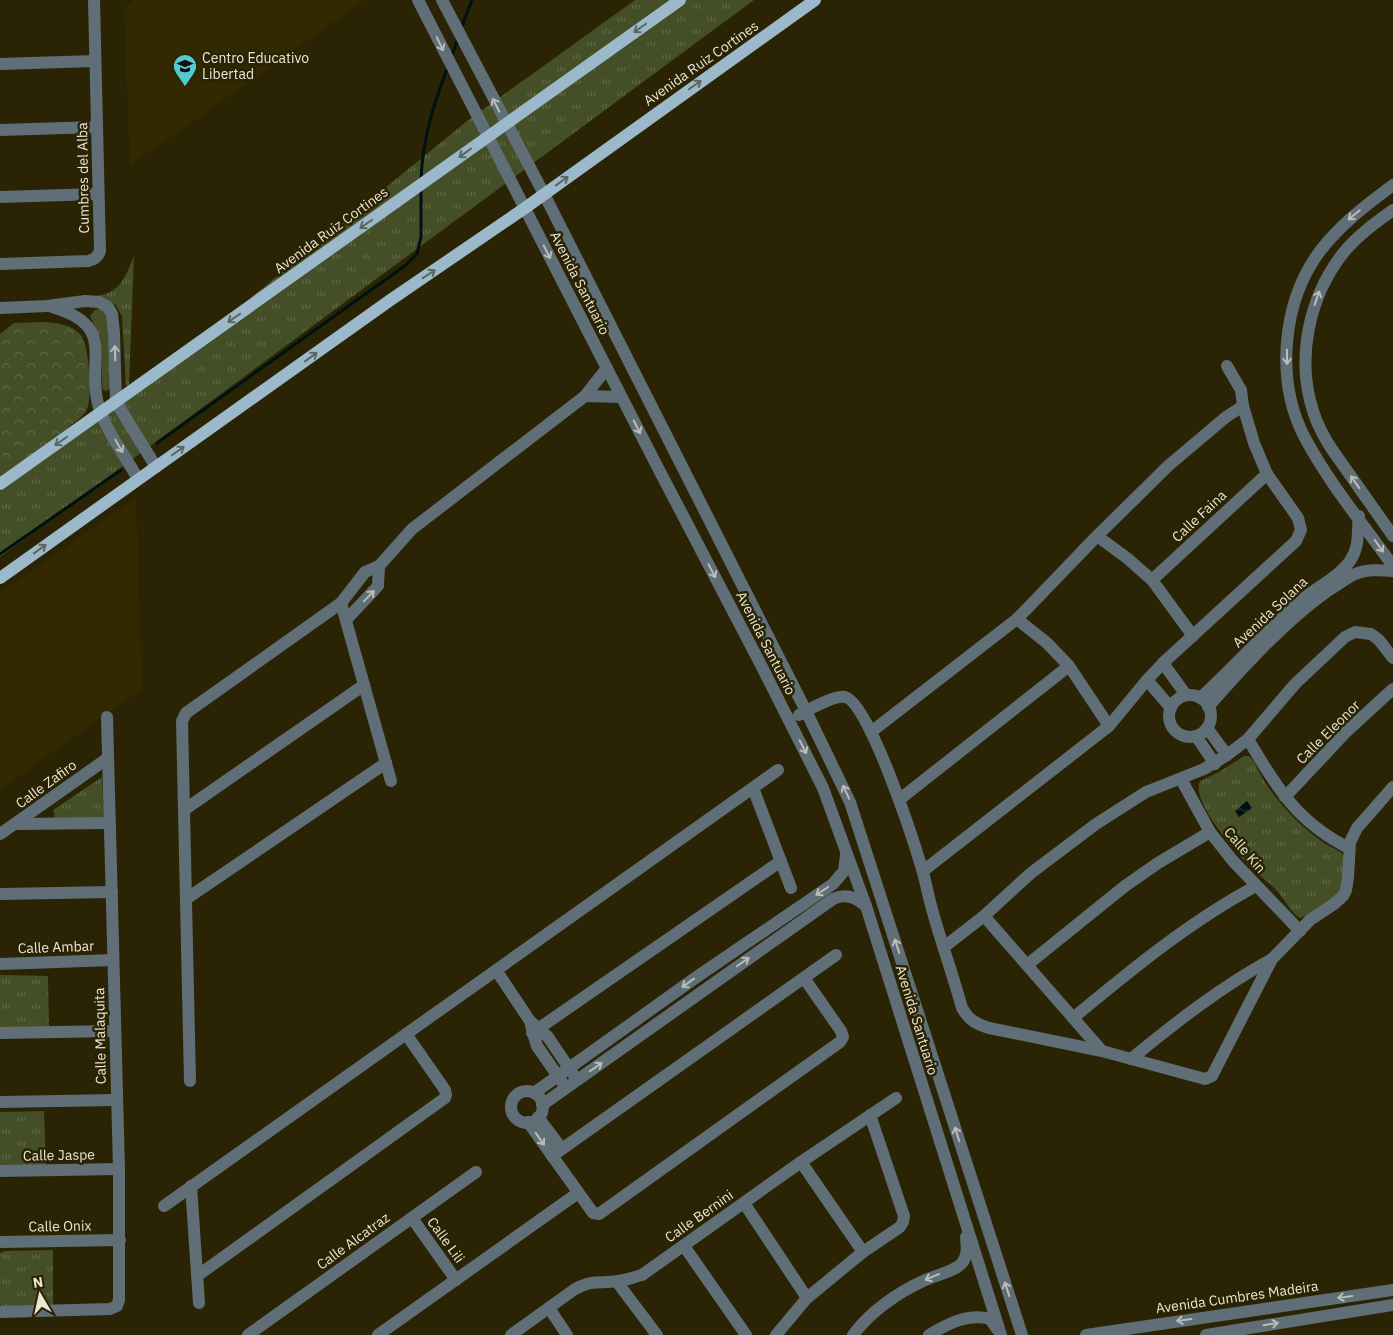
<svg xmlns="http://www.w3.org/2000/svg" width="1393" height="1335" font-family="'IBM Plex Sans',sans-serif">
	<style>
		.built { fill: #322900 }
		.grass { fill: url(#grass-tufts) }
		.forest { fill: url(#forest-crowns) }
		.water { fill: url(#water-ripples) }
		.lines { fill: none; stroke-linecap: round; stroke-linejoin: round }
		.stream { stroke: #001113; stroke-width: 3 }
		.minor { stroke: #606e77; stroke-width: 12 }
		.major { stroke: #9bb9cb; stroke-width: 12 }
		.oneway { stroke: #5d665e }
		.oneway2 { stroke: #babdb4 }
		.labels { text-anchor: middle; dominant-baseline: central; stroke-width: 5; stroke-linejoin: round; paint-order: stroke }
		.poi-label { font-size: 14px; fill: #ebe7d5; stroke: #2a2304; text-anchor: start }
		.street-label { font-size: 14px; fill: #ebe7d5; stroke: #2a2304 }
	</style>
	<defs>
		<pattern id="grass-tufts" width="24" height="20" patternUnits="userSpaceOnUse" patternTransform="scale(1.25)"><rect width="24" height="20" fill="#444f27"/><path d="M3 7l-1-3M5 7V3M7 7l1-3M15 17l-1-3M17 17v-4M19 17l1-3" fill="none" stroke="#5f6845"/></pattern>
		<pattern id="forest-crowns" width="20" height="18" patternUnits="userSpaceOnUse" patternTransform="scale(1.25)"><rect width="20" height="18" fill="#444f27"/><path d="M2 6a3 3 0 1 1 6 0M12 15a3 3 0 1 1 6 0" fill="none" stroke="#5f6845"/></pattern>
		<pattern id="water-ripples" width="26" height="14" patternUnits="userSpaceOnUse" patternTransform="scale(1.25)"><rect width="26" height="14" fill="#001113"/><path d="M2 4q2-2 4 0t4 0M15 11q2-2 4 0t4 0" fill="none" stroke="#253434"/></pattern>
	</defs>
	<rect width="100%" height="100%" fill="#2a2304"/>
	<g class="built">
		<path d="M133 0H365L130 166 124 8Z"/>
		<path d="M136 497 142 689 0 790V593Z"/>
	</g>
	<g class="grass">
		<path d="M635 0H754L0 557V491L111 412 467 121Z"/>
		<path d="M134 256 129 385 126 386 122 316 115 304 93 296C120 295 125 277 134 256Z"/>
		<path d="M100 308 108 314 110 389 106 391 103 390 102 386 101 339 90 316 95 310Z"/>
		<path d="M1244 756H1249C1257 763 1259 774 1265 782 1283 810 1311 838 1341 852 1348 862 1342 882 1340 894L1308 915 1300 918C1291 913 1285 900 1278 892 1271 884 1262 878 1255 871 1240 857 1190 802 1200 781L1219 772Z"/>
		<path d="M102 777 104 819H55L53 810Z"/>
		<path d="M0 975 48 976 49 1029 0 1030Z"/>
		<path d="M44 1111 46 1168 0 1169V1112Z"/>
		<path d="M53 1250V1307H3L0 1305V1253L5 1251Z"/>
	</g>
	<path class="forest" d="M44 322C57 323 70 324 80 334 89 343 92 393 88 406 85 416 76 422 67 427L111 412 0 485V334L14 323Z"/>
	<path class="water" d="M1247 801 1252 808 1239 817 1235 811Z"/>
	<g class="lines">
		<g class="stream">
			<path d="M462 26 472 0"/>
			<path d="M452 55 458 39"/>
			<path d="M421 181C422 141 433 106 447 69"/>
			<path d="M157 443 406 265 417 254 421 237V189"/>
			<path d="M0 554 121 470"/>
		</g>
		<g class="minor">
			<path d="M418 0 657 466 761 665 823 788 866 906 1001 1335"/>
			<path d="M442 0 544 194 806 711 850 802 1022 1335"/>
			<path d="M0 64 95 61"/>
			<path d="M0 130 97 127"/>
			<path d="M1393 185C1366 205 1341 224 1320 251 1282 302 1275 381 1305 438 1329 483 1363 524 1393 566"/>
			<path d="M0 197 98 194"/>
			<path d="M1393 210C1375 223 1358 235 1344 252 1309 296 1295 359 1314 414 1318 426 1324 437 1331 448L1393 536"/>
			<path d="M0 264 88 261C94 260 98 257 100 251L94 0"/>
			<path d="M52 307C118 326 86 359 98 404 105 430 125 455 138 479"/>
			<path d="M0 308 47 306 85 301 99 302 108 307 112 314 114 333 116 402 156 467"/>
			<path d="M585 396 621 397"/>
			<path d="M1097 536 1127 558 1152 580 1193 636"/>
			<path d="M1152 580 1267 474"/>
			<path d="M341 603 391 781"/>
			<path d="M1017 619 1047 643 1069 666 1109 726"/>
			<path d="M346 620 378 586 379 566"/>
			<path d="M1163 663 1186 695"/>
			<path d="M1147 680 1171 708"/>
			<circle cx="1190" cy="716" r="21"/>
			<path d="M1200 698C1234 667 1265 632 1299 602 1315 588 1338 578 1350 561 1360 547 1357 532 1359 516"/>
			<path d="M1208 707C1243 667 1286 620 1329 590 1338 585 1346 578 1355 574 1367 569 1380 570 1393 571"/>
			<path d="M799 715C808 710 834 695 845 697 869 702 914 842 922 869 926 882 928 896 932 909 941 942 953 975 962 1008 969 1020 976 1024 989 1028L1102 1051 1205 1079 1212 1076 1272 959 1310 920 1334 904 1343 896 1346 890 1348 878 1350 842 1357 828 1393 787"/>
			<path d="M1207 728 1227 755"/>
			<path d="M871 732 1017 619 1097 536 1168 466 1226 417 1243 406"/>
			<path d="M1196 736 1215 764"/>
			<path d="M1248 739C1276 787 1298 823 1349 848"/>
			<path d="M1181 779 1210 832 1233 861 1300 931"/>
			<path d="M753 788 791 888"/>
			<path d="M1285 797 1347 731 1393 689"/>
			<path d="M900 799 1069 666"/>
			<path d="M184 810 364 685"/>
			<path d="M16 824 109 823"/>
			<path d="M0 834 108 758"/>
			<path d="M923 871 1109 726 1147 680 1163 663 1296 541 1301 530 1298 518 1267 474 1254 443 1243 406 1241 390 1227 366"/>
			<path d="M0 894 112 892"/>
			<path d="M186 899 386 763"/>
			<path d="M984 916 1102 1051"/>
			<path d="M944 947 984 916 1031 873 1096 824 1146 792 1204 769 1227 755 1248 739 1295 684 1345 637 1355 632 1371 634 1379 640 1393 658"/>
			<path d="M0 964 113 960"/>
			<path d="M1027 965 1125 886 1158 863 1210 832"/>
			<path d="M496 970 530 1021 548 1037 573 1074"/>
			<path d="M1073 1018C1131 970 1189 922 1256 886"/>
			<path d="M531 1026 537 1046 562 1082"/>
			<path d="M0 1033 115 1031"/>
			<path d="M532 1033 781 861"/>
			<path d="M1131 1059C1176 1022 1221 987 1272 959"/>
			<path d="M190 1081 182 721 186 713 341 603 365 572 379 566 412 529 585 396 607 368"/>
			<circle cx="527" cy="1107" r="16"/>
			<path d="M534 1093 698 976 833 884 844 871 846 855"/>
			<path d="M0 1102 116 1100"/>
			<path d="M542 1105 833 899C846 893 855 897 866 906"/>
			<path d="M538 1117 562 1149"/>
			<path d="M528 1122 593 1213 599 1214 840 1042 843 1037 841 1031 804 978"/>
			<path d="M552 1156 836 955"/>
			<path d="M801 1162 863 1252"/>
			<path d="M0 1171 119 1169"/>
			<path d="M191 1186 199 1303"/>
			<path d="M744 1203 807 1298"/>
			<path d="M164 1206 778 770"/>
			<path d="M412 1218 456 1280"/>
			<path d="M0 1242 120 1240"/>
			<path d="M684 1246 746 1335"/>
			<path d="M197 1276 445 1098 446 1095 445 1090 406 1034"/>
			<path d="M617 1282 657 1335"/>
			<path d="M549 1308 567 1335"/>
			<path d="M0 1312 110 1309 117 1306 119 1300V1169L107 717"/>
			<path d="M248 1335 476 1172"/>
			<path d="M378 1335 578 1193"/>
			<path d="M511 1335 575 1289C594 1279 600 1284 618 1281 627 1280 634 1277 642 1275L801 1162 896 1098"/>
			<path d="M776 1335 807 1298 863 1252 900 1227 903 1222 904 1216 870 1115"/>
			<path d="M853 1335C870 1312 897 1293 923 1281 933 1276 956 1271 962 1263 968 1256 967 1246 966 1237"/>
			<path d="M929 1335C947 1324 968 1313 990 1319L997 1329"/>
			<path d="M1086 1335 1393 1290"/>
			<path d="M1206 1335 1393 1305"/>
		</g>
		<g class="major">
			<path d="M0 484 680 0"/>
			<path d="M0 578 389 301 525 208 815 0"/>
		</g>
	</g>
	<defs><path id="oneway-shaft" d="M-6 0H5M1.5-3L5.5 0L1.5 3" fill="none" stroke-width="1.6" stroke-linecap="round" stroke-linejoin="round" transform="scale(1.25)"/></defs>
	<g class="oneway">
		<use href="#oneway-shaft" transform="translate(640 28) rotate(145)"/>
		<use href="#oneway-shaft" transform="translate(695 85) rotate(-35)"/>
		<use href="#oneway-shaft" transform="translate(465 153) rotate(144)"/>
		<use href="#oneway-shaft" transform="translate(562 181) rotate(-36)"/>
		<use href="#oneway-shaft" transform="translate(366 224) rotate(145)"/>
		<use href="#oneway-shaft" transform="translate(429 274) rotate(-34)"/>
		<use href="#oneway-shaft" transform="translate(234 318) rotate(145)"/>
		<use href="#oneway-shaft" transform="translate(311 357) rotate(-36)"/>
		<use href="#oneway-shaft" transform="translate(61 441) rotate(145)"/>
		<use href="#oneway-shaft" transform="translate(178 451) rotate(-35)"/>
		<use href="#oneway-shaft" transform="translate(40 549) rotate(-36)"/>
	</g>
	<g class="oneway2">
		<use href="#oneway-shaft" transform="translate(440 44) rotate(64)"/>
		<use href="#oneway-shaft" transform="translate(496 105) rotate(-117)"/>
		<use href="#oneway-shaft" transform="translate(1354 215) rotate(140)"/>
		<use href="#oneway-shaft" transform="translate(547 252) rotate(63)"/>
		<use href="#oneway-shaft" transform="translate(1317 298) rotate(-71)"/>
		<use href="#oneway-shaft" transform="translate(115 353) rotate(-92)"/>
		<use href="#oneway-shaft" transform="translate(1287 357) rotate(90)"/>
		<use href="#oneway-shaft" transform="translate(637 427) rotate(63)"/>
		<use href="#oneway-shaft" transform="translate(119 446) rotate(60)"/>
		<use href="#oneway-shaft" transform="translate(1355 482) rotate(-125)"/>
		<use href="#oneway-shaft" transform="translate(1379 546) rotate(55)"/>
		<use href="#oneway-shaft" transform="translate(712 571) rotate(62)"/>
		<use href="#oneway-shaft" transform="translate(369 596) rotate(-46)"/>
		<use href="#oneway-shaft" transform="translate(803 747) rotate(63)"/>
		<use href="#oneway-shaft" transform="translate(846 792) rotate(-115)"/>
		<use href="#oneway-shaft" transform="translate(822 891) rotate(146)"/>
		<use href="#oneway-shaft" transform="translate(897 946) rotate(-108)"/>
		<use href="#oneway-shaft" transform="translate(743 962) rotate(-35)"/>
		<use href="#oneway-shaft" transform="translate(688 983) rotate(144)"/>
		<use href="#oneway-shaft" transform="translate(596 1067) rotate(-35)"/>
		<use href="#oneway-shaft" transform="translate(957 1134) rotate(-108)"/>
		<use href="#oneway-shaft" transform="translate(540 1139) rotate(55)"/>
		<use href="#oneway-shaft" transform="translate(932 1277) rotate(157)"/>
		<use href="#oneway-shaft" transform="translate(1007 1289) rotate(-108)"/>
		<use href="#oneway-shaft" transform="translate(1345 1297) rotate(172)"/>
		<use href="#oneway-shaft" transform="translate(1184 1320) rotate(172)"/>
		<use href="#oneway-shaft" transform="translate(1271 1324) rotate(-9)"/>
	</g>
	<defs>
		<g id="school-pin" transform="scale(1.25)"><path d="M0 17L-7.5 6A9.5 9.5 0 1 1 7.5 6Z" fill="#52ccd0" stroke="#2a2304"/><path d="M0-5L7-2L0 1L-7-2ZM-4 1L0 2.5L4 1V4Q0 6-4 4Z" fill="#111"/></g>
	</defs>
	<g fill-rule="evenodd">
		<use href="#school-pin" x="185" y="66"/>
	</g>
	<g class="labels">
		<g class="poi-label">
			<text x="202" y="58">Centro Educativo<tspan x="202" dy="16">Libertad</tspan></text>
		</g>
		<g class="street-label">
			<text transform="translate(701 63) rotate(-35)">Avenida Ruiz Cortines</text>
			<text transform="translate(83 178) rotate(-91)">Cumbres del Alba</text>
			<text transform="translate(331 230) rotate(-36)">Avenida Ruiz Cortines</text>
			<text transform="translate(580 283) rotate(63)">Avenida Santuario</text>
			<text transform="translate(1199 516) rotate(-43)">Calle Faina</text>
			<text transform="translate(1270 612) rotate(-43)">Avenida Solana</text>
			<text transform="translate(766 643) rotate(63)">Avenida Santuario</text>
			<text transform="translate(1328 732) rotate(-45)">Calle Eleonor</text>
			<text transform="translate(46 784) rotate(-36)">Calle Zafiro</text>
			<text transform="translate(1245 850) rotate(49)">Calle Kin</text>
			<text transform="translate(56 947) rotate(-2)">Calle Ambar</text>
			<text transform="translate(917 1020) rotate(73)">Avenida Santuario</text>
			<text transform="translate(100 1036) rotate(-91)">Calle Malaquita</text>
			<text transform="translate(59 1155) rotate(-1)">Calle Jaspe</text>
			<text transform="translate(699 1216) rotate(-35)">Calle Bernini</text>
			<text transform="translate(60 1226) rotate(-1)">Calle Onix</text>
			<text transform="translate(446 1240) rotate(54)">Calle Lili</text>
			<text transform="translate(353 1241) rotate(-36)">Calle Alcatraz</text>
			<text transform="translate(1237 1297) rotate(-8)">Avenida Cumbres Madeira</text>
		</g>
	</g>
	<g transform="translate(40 1295) rotate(351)" stroke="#2a2304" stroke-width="4" paint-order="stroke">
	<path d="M0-4L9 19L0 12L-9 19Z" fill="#ebe7d5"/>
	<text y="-8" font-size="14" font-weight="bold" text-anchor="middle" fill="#ebe7d5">N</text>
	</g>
</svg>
